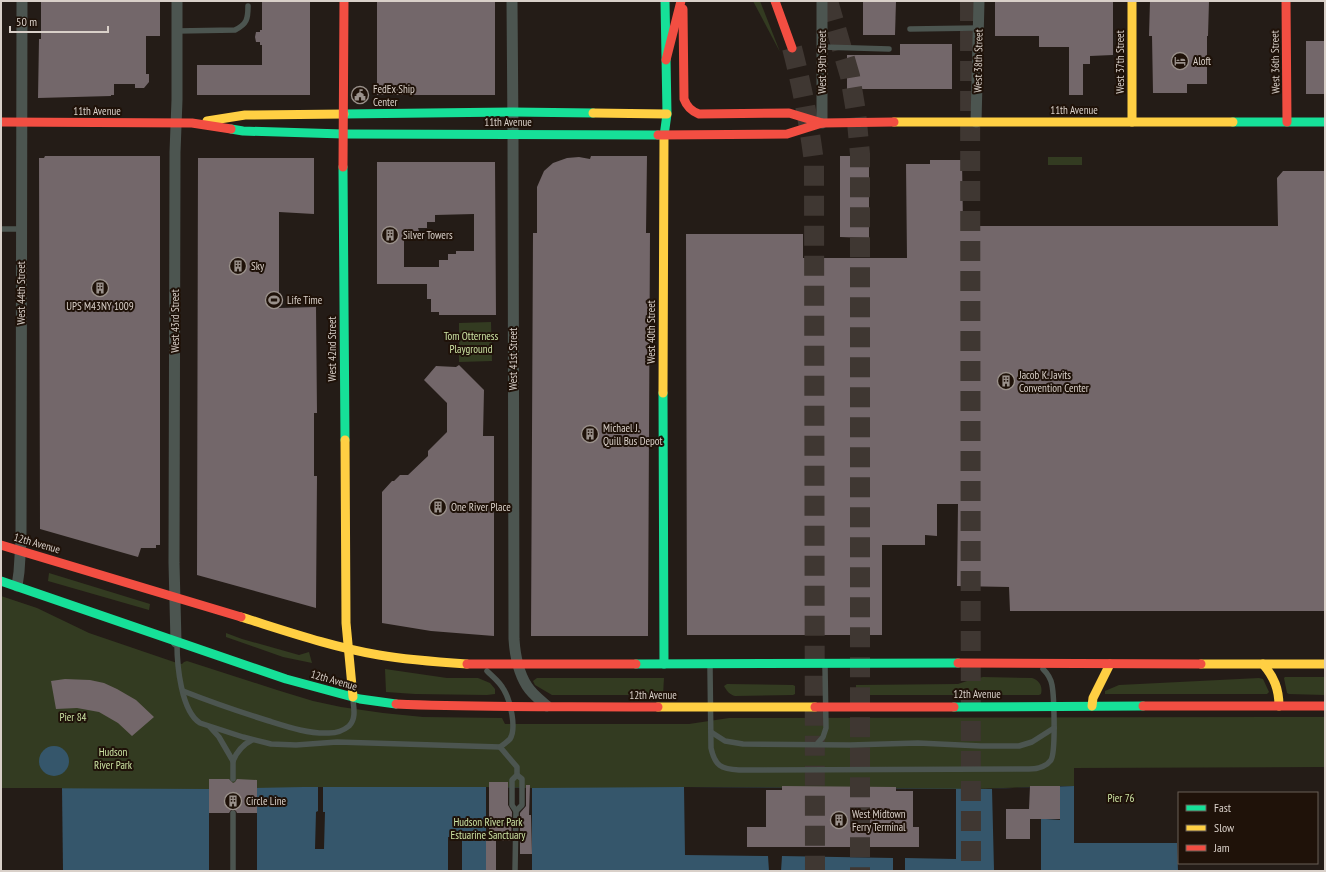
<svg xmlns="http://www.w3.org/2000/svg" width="1326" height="872" font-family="'PT Sans Narrow',sans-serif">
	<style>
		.green { fill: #333b21; fill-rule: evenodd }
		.water { fill: #35566b; fill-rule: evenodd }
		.pier { fill: #241c17; fill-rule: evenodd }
		.building { fill: #73676a; fill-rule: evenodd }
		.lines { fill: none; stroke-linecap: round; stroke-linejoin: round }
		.highway-tunnel { stroke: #3f3732; stroke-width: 20; stroke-dasharray: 20 10; stroke-linecap: butt }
		.lane { stroke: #4c5550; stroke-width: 5.5 }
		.street { stroke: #4c5550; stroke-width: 11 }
		.fast { stroke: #16e098; stroke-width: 9 }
		.slow { stroke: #ffcf43; stroke-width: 9 }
		.jam { stroke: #f24e42; stroke-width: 9 }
		.labels { text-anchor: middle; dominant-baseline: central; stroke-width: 4; stroke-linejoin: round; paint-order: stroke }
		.street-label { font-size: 11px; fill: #d9d0c9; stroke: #1f1209 }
		.poi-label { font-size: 11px; fill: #d9d0c9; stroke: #1f1209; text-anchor: start }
		.park-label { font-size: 11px; fill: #cce3a3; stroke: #1f1209 }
	</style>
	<rect width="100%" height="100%" fill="#241c17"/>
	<g class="green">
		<path d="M753 1H760L780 52Z"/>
		<rect x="1048" y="157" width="34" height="8"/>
		<path d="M491 322 492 361 459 362V323Z"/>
		<path d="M49 573 150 604 149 610 48 581Z"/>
		<path d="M1 596 37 608 89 633 177 663 182 664 184 662 187 661 277 690 313 701 341 707 383 713 423 717 502 718 505 724H689L729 718 1325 717V871H1074L1073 786H1060L974 789 1 871ZM1179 793H1317V863H1179Z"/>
		<path d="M226 633 242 639 299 655 309 652 312 663 283 657 226 637Z"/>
		<path d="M385 669 447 678H478L490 683 495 689V694L487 695 415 694 386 692Z"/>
		<path d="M983 677 1032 678C1039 680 1043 686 1041 694L1039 695H856V685L958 684 970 680Z"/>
		<path d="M1285 677H1325V695L1289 694 1287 693 1284 678Z"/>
		<path d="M537 678H664L663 695H552L535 685 533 681Z"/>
		<path d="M1259 678 1263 679 1269 692 1267 694H1105V691L1119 685Z"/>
		<path d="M727 684 793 685 795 686V694L793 695 735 696C730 695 726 690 724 686Z"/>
	</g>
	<g class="water">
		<circle cx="54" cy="761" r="15"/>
		<path d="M1325 769V871H1V788L209 789 304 787H489L532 788 684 787 992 789 1074 786ZM1179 793H1317V863H1179Z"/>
	</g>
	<g class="pier">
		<path d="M1325 767V871H1178L1177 843H1074V768ZM1179 793H1317V863H1179Z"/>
		<path d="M1060 786V820L1046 819V799H1041V870H994L992 789Z"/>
		<path d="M318 787H323V812H325L324 849H315L316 812 318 811Z"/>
		<path d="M486 787 532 788V871H486Z"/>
		<path d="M684 787 956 789V859L905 858V871H893V858L782 856 781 871H769L768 856 685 855Z"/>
		<path d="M1 788H62L63 871H1Z"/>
		<path d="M257 788V871H209V789Z"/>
		<rect x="448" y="837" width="14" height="34"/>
	</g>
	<g class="building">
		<path d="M41 1H160V36H146V74H149V82L144 88H135V84H114V95H111V96L38 98 39 39H41Z"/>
		<path d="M262 1H310V95H197V65H262V45H260V42H256L255 37 256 32H260V30H262Z"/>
		<rect x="377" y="1" width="118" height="94"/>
		<path d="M863 1H896L895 35H863Z"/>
		<path d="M995 1H1113V55L1090 56V64H1083V95H1069V47H1039V36H995Z"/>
		<path d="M1150 1H1209L1208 36H1207V84H1187V93H1153L1152 36H1149Z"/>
		<rect x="1306" y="41" width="19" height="53"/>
		<path d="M900 44H952V89H847V55H900Z"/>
		<path d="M45 156H160V545H156V548H141L138 557 40 529 39 158H44Z"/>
		<path d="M591 156H647L646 233H650L648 636H531L533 233H537V187L544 171 553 163 567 158 579 157 590 159Z"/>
		<path d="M840 156H869V238L840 237Z"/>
		<path d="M198 158H314V214L279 212V308L316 307 317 413H314V476H317L316 608 197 575Z"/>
		<path d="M930 160H962L963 226H1278L1277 178 1283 171H1325V611H1010L1009 587 957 586 958 504H937V536L925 535V545H882V635H687L686 234H803V258H907L906 164H930Z"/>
		<path d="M377 162H495L496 315H439V312H431V299H427V284H377ZM474 214V251H456V254H448V260H439V267H404V231H419L418 228H427V222H435V215Z"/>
		<path d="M459 365 484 390 483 436H494V636L431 631 382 623V492L392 481H394L400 475H408L428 456V451L447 432V403L424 380 436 366 456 367Z"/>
		<path d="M65 679 90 680 104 683 117 689 136 700 154 717 132 736 118 723 99 712 77 708 56 709 51 681Z"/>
		<path d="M209 779H229L233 783 235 782 237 779 257 780V813H237L236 811 233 809 231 810 229 813H209Z"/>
		<path d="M489 782H508V805L512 812 511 841H496V871H486V841H489Z"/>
		<path d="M526 785H530L529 815H531L532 854H520V813L526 806Z"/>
		<path d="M782 786 896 787V791H913V827H919V847H747V827H766V790H782Z"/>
		<path d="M1030 786H1060V819H1030V839H1006V809H1029Z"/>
	</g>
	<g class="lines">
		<g class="highway-tunnel">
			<path d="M828 1 850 76 856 112 860 154V871"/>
			<path d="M970 1 971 871"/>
			<path d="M792 48C802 86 809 123 814 162L815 871"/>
		</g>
		<g class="lane">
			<path d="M910 29 978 28"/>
			<path d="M177 31 235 30C247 24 248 19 248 6"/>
			<path d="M822 47 889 49"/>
			<path d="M1 229H21"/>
			<path d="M177 644C177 665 181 711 200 723L243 737 271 744 296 745 337 742 500 747C503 745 507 742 510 739 517 728 510 700 504 690 500 682 493 677 487 671"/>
			<path d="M710 668 711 748C715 766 721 769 739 770L1029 769C1037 769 1046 767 1051 760 1056 751 1054 696 1052 685 1051 679 1047 673 1043 669"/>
			<path d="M183 691C211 702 240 712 269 721 288 727 309 734 329 733 336 733 343 731 349 726 356 719 354 709 353 700"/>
			<path d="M210 727 219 737 233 761C237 751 242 745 252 740"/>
			<path d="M711 732 725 741 743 744 850 745 918 743 981 746H1019L1032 742 1054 728"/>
			<path d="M817 744 823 737 826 728 825 666"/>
			<path d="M500 747 517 767V775L512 780V805L516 811 515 871"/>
			<path d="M233 761V779"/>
			<path d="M516 811 522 805V779L517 775"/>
			<path d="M233 813V871"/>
		</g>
		<g class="street">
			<path d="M512 1 513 134 514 639C515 655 518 672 527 686 532 694 540 700 547 706"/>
			<path d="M822 1V123"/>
			<path d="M976 122 979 1"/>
			<path d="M17 586 19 572 21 541 22 1"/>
			<path d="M176 642 174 563 175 152 177 100V1"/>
		</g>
		<g class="fast">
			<path d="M344 114 513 112 593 113"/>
			<path d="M1233 122H1325"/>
			<path d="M231 129 243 131 343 134"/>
			<path d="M343 134 658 135"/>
			<path d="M664 136 667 114 665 1"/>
			<path d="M343 167 345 440"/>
			<path d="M663 393 664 664"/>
			<path d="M1 581 286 679 360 699 396 704"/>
			<path d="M636 664 958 663"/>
			<path d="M954 707 1143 706"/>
		</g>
		<g class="slow">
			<path d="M1132 1V122"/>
			<path d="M593 113 667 114"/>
			<path d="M207 121 245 115 344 114"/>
			<path d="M894 122H1233"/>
			<path d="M663 393 664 136"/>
			<path d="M345 440 346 623 353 697"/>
			<path d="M241 617C286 631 332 647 379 655 408 660 437 662 467 664"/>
			<path d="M1201 664H1325"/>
			<path d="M1263 664C1274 677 1279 689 1279 706"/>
			<path d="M1092 706 1093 698 1110 664"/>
			<path d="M658 707H815"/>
		</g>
		<g class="jam">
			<path d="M775 1 792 48"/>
			<path d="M1286 1 1287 122"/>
			<path d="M683 9 684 99C687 107 691 111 699 114L789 113 822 123"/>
			<path d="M666 60 681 1"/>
			<path d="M1 122 192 123 231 129"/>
			<path d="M658 135 787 134 822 123 894 122"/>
			<path d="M343 167 344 1"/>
			<path d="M1 545 241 617"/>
			<path d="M958 663 1201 664"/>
			<path d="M467 664H636"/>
			<path d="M396 704C483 708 570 706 658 707"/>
			<path d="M1143 706H1325"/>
			<path d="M815 707H954"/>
		</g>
	</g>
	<defs>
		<g id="hotel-ring" transform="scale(0.9)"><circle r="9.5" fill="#1f1209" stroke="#9a918b" stroke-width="1.5"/><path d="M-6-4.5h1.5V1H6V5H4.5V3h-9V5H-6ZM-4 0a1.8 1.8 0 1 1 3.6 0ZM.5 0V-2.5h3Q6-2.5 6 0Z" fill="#9a918b"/></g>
		<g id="civic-ring" transform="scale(0.9)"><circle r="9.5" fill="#1f1209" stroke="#9a918b" stroke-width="1.5"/><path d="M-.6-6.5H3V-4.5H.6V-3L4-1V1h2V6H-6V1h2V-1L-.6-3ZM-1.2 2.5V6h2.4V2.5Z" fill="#9a918b"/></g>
		<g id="building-ring" transform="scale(0.9)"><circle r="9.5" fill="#1f1209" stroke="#9a918b" stroke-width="1.5"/><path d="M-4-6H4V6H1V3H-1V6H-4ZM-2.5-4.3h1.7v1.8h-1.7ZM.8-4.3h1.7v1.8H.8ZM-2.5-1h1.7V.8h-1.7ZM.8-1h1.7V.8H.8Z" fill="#9a918b"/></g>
		<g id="stadium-ring" transform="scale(0.9)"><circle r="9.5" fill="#1f1209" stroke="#9a918b" stroke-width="1.5"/><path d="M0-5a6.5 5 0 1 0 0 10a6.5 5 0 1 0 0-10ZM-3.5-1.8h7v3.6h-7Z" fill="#9a918b"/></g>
	</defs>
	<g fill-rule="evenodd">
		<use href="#hotel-ring" x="1180" y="61"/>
		<use href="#civic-ring" x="360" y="95"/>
		<use href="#building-ring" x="390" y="235"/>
		<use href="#building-ring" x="238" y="266"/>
		<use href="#building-ring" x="100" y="288"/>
		<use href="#stadium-ring" x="274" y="300"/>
		<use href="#building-ring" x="1006" y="381"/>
		<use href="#building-ring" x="590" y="434"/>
		<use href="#building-ring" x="438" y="507"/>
		<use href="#building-ring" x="233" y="801"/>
		<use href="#building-ring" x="839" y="820"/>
	</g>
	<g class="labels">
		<g class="street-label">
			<text transform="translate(978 61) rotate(-89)">West 38th Street</text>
			<text transform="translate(822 62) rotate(-90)">West 39th Street</text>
			<text transform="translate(1120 62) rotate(-90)">West 37th Street</text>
			<text transform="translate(1275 62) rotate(-91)">West 36th Street</text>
			<text x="1074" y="110">11th Avenue</text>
			<text x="97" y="111">11th Avenue</text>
			<text x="508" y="122">11th Avenue</text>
			<text transform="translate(21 293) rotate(-90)">West 44th Street</text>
			<text transform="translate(175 321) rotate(-90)">West 43rd Street</text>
			<text transform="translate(651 332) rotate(-90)">West 40th Street</text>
			<text transform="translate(332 349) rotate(-90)">West 42nd Street</text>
			<text transform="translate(513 359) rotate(-90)">West 41st Street</text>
			<text transform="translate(37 543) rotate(16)">12th Avenue</text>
			<text transform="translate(334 680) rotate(16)">12th Avenue</text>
			<text x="977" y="694">12th Avenue</text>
			<text x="653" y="695">12th Avenue</text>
		</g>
		<g class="poi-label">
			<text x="1193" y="61">Aloft</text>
			<text x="373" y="89">FedEx Ship<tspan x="373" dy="13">Center</tspan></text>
			<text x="403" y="235">Silver Towers</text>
			<text x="251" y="266">Sky</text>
			<text x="287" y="300">Life Time</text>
			<text x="100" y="306" text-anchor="middle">UPS M43NY 1009</text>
			<text x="1019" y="375">Jacob K. Javits<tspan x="1019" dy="13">Convention Center</tspan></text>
			<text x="603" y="428">Michael J.<tspan x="603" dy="13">Quill Bus Depot</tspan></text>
			<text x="451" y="507">One River Place</text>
			<text x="246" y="801">Circle Line</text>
			<text x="852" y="814">West Midtown<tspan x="852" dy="13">Ferry Terminal</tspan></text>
		</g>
		<g class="park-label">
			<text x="471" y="336">Tom Otterness<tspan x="471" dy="13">Playground</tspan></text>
			<text x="73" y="717">Pier 84</text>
			<text x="113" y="752">Hudson<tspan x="113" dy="13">River Park</tspan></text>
			<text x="1121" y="798">Pier 76</text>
			<text x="488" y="822">Hudson River Park<tspan x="488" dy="13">Estuarine Sanctuary</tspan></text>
		</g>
	</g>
	<rect width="1326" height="872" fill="none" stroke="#d9d0c9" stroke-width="4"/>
	<rect x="1178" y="792" width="140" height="72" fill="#1f1209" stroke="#695e56"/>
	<rect x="1186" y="805" width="20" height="6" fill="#16e098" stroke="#695e56"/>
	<text x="1214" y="812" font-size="12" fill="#d9d0c9">Fast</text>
	<rect x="1186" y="825" width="20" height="6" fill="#ffcf43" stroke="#695e56"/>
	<text x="1214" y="832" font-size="12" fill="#d9d0c9">Slow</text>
	<rect x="1186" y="845" width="20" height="6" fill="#f24e42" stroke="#695e56"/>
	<text x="1214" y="852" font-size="12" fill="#d9d0c9">Jam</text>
	<path d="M10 26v6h98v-6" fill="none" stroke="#d9d0c9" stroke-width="2"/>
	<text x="16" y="26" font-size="12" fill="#d9d0c9" stroke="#1f1209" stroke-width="3" paint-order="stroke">50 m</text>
</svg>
